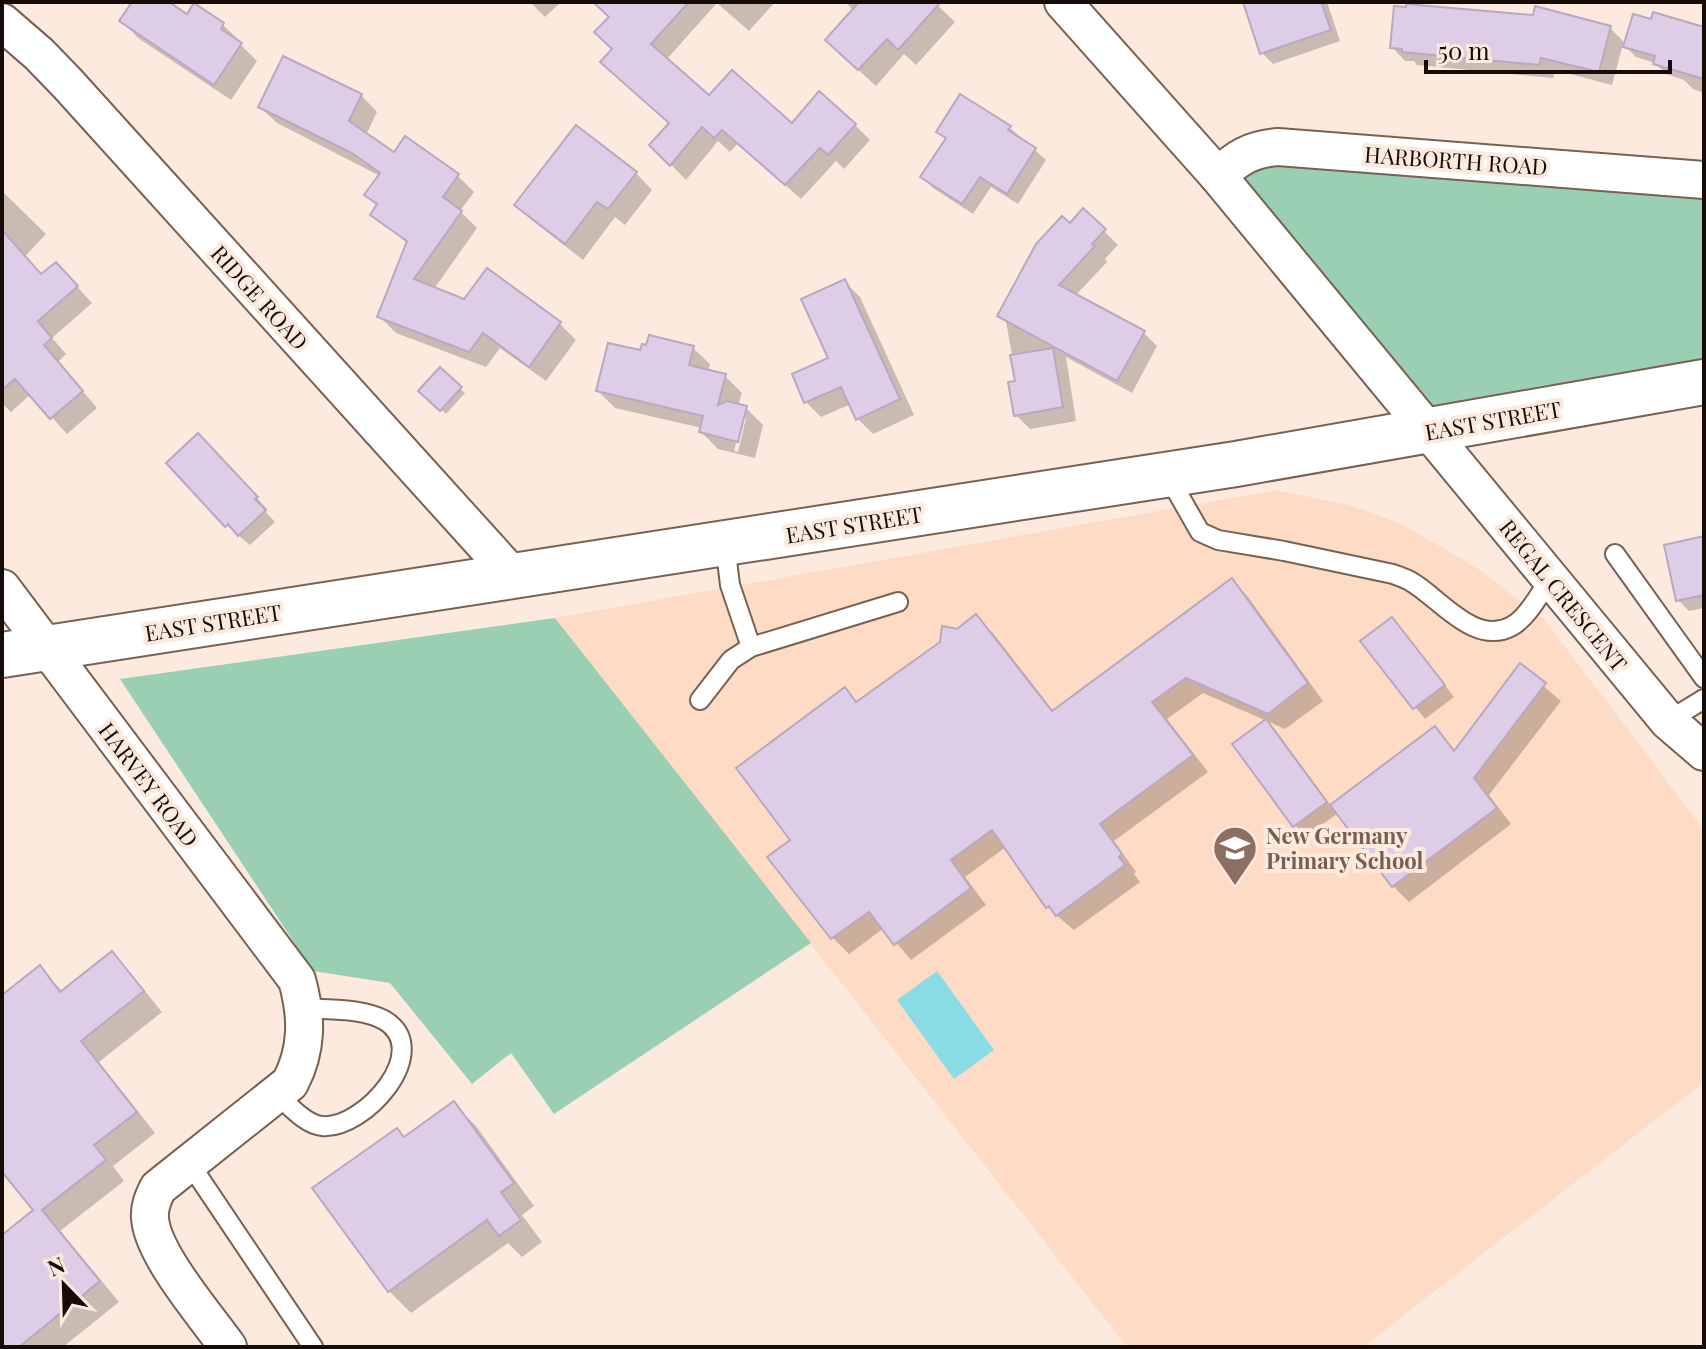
<svg xmlns="http://www.w3.org/2000/svg" width="1706" height="1349" font-family="'Playfair Display',serif">
	<style>
		.built { fill: #fedbc4 }
		.green { fill: #9bcfb3 }
		.water { fill: #89dbe4 }
		.shadow { fill: #0003; fill-rule: evenodd }
		.building { fill: #decde7; stroke: #b8a8c1; stroke-width: 2 }
		.lines { fill: none; stroke-linecap: round; stroke-linejoin: round }
		.service-casing { stroke: #796151; stroke-width: 22 }
		.minor-casing { stroke: #796151; stroke-width: 40 }
		.tertiary-casing { stroke: #796151; stroke-width: 48 }
		.service { stroke: #fff; stroke-width: 18 }
		.minor { stroke: #fff; stroke-width: 36 }
		.tertiary { stroke: #fff; stroke-width: 44 }
		.labels { text-anchor: middle; dominant-baseline: central; stroke-width: 8; stroke-linejoin: round; paint-order: stroke }
		.street-label { font-size: 22px; fill: #150c07; stroke: #fceadf }
		.education-label { font-size: 22px; font-weight: bold; fill: #785e54; stroke: #fceadf; text-anchor: start }
	</style>
	<rect width="100%" height="100%" fill="#fceadf"/>
	<path class="built" d="M1277 490 1349 505 1404 525 1480 570 1544 619 1704 830V1082L1363 1347H1127L555 618Z"/>
	<g class="green">
		<path d="M1237 157 1704 179V382L1430 433 1215 177Z"/>
		<path d="M555 618 811 943 554 1114 511 1053 472 1084 390 983 313 971 120 679Z"/>
	</g>
	<path class="water" d="M937 971 994 1050 954 1079 897 1000Z"/>
	<g class="shadow">
		<path d="M135 2H165L187 17 223 25 240 41 239 43 257 61 231 100 138 38 122 21Z"/>
		<path d="M530 2H561L545 17Z"/>
		<path d="M611 2H775L749 31 717 3 666 60 709 98 792 125H855L870 140 844 169 836 161 801 199 738 143 730 152 718 141 686 180 652 145 671 124 614 50Z"/>
		<path d="M851 2H934L955 22 916 65 904 54 876 86 844 57 854 11 848 5Z"/>
		<path d="M1261 2H1327L1340 41 1273 64 1262 53Z"/>
		<path d="M1610 28 1626 44 1704 29V93L1693 89 1684 80 1666 74 1655 63 1636 57 1623 44 1612 85 1555 70 1553 78 1417 65 1414 61H1405L1392 47Z"/>
		<path d="M361 95 377 112 366 135 394 155 458 176 474 192 460 211 477 228 434 289 465 301 560 324 576 340 546 381 500 348 486 367 396 333 380 317 408 244 372 214 378 206 367 194 380 176 277 123 260 107Z"/>
		<path d="M961 97 1010 128 1046 160 1018 204 991 187 973 214 933 188 922 177 947 140 938 132Z"/>
		<path d="M636 173 652 190 625 225 615 217 583 260 533 221 517 205Z"/>
		<path d="M2 191 46 234 15 267 2 255Z"/>
		<path d="M1070 226 1104 231 1118 245 1105 259 1107 262 1075 296 1143 332 1157 346 1132 393 1066 357 1076 421 1030 429 1016 415 1017 382 1006 322 1000 315Z"/>
		<path d="M42 276 71 280 92 303 52 338 66 354 58 362 97 408 67 434 31 394 11 412 2 403V290Z"/>
		<path d="M845 282 860 297 914 415 873 434 858 419 851 404 821 417 806 402 831 359Z"/>
		<path d="M693 348 710 364 708 372 725 376 742 393 738 406 746 408 763 425 755 458 718 449 701 432 702 428 615 408 598 391 642 353ZM742 418H746L738 452 734 451Z"/>
		<path d="M440 370 465 393 446 414 421 391Z"/>
		<path d="M209 446 267 509 265 511 275 522 250 545 226 525Z"/>
		<path d="M1704 538V608L1689 611 1678 600Z"/>
		<path d="M1232 580 1248 597 1323 701 1285 729 1203 693 1167 719 1208 772 1114 841 1136 872 1134 874 1140 882 1074 930 1047 907 1006 847 965 877 986 905 911 960 884 928 849 954 833 938 770 858 793 841 845 690 858 703 976 617 993 633 1054 712Z"/>
		<path d="M1392 619 1454 697 1425 719 1363 642Z"/>
		<path d="M1520 666 1561 701 1489 795 1511 824 1409 902 1393 886 1338 813 1306 836 1295 825 1266 721 1277 732 1331 806 1435 729 1456 751Z"/>
		<path d="M112 954 131 974 162 1012 99 1062 155 1133 113 1166 124 1181 60 1231 119 1302 63 1347H5L2 1344V1237L35 1210 2 1169V998L40 968 63 992Z"/>
		<path d="M454 1104 476 1126 534 1206 522 1215 542 1242 522 1257 508 1243 411 1313 389 1291 405 1139Z"/>
	</g>
	<g class="building">
		<path d="M132 2H169L187 14 194 3 224 23 221 29 242 43 214 85 119 21Z"/>
		<path d="M593 2H689L651 44 709 95 732 70 792 123 819 91 856 124 828 155 820 148 785 185 722 130 714 138 702 127 670 166 649 145 669 123 600 62 612 49 594 32 609 17Z"/>
		<path d="M859 2H941L898 50 887 39 858 70 825 40Z"/>
		<path d="M1243 2H1321L1331 30 1260 54Z"/>
		<path d="M1406 4 1533 15 1535 6 1611 26 1599 72 1541 58 1539 65 1402 52V49L1390 48 1394 6 1406 7Z"/>
		<path d="M1653 12 1704 27V79L1653 64 1655 56 1623 47 1633 14 1651 19Z"/>
		<path d="M283 56 362 94 349 121 394 152 405 136 459 174 443 197 462 211 414 279 464 299 487 268 561 322 529 367 483 333 469 352 377 317 407 241 370 215 377 204 364 195 380 173 352 153 258 107Z"/>
		<path d="M960 94 1011 126 1008 130 1036 148 1007 194 980 177 962 204 920 177 946 138 936 132Z"/>
		<path d="M576 125 637 172 608 209 597 202 565 244 514 205Z"/>
		<path d="M1083 208 1106 229 1092 244 1095 246 1059 285 1145 331 1117 381 997 316 1036 244 1062 216 1070 223Z"/>
		<path d="M2 230 41 274 56 262 78 286 38 321 52 338 44 345 83 391 50 419 15 379 2 390Z"/>
		<path d="M845 279 900 399 856 420 841 387 804 403 792 374 828 358 801 299Z"/>
		<path d="M649 335 694 346 689 365 726 374 718 405 727 401 747 406 738 442 699 432 703 416 596 391 608 343 640 350 642 344 646 345Z"/>
		<path d="M1053 348 1063 407 1014 416 1008 382 1015 381 1010 355Z"/>
		<path d="M440 367 462 387 440 411 418 391Z"/>
		<path d="M198 433 258 497 255 499 266 510 238 536 228 524 225 527 166 463Z"/>
		<path d="M1704 536V595L1676 601 1664 545Z"/>
		<path d="M1232 578 1308 683 1268 714 1186 678 1152 702 1193 755 1100 824 1122 854 1119 857 1125 865 1056 916 1049 906 1046 908 992 830 951 860 971 888 894 945 869 912 831 939 767 857 790 840 736 768 845 687 856 702 940 642 942 626 957 629 976 614 1052 711Z"/>
		<path d="M1392 617 1445 685 1413 709 1360 641Z"/>
		<path d="M1520 663 1546 683 1474 778 1497 808 1392 887 1330 805 1435 726 1454 751Z"/>
		<path d="M1266 719 1327 802 1293 827 1232 744Z"/>
		<path d="M112 951 144 991 81 1041 137 1112 94 1145 106 1160 42 1210 100 1281 19 1347H2V1235L33 1210 2 1172V995L40 965 60 992Z"/>
		<path d="M454 1101 514 1183 501 1192 521 1220 499 1236 487 1220 388 1292 312 1188 397 1128 404 1137Z"/>
	</g>
	<g class="lines">
		<g class="service-casing">
			<g id="service">
				<path d="M1168 476 1200 532 1218 540 1284 551 1393 574C1398 576 1405 578 1410 581 1439 597 1474 647 1512 626 1528 617 1540 593 1551 578"/>
				<path d="M725 544 730 585 751 647"/>
				<path d="M1615 554 1704 678"/>
				<path d="M700 700 731 660 751 647 898 602"/>
				<path d="M1668 721 1704 699"/>
				<path d="M277 1095C289 1105 306 1125 322 1126 364 1130 435 1050 384 1020 362 1008 329 1010 305 1008"/>
				<path d="M190 1164 313 1347"/>
			</g>
		</g>
		<g class="minor-casing">
			<g id="minor">
				<path d="M1063 2 1218 176 1668 721 1704 752"/>
				<path d="M2 22 39 54 68 84 513 576"/>
				<path d="M1218 176C1237 158 1251 149 1278 147L1704 180"/>
				<path d="M2 588 297 980C307 1016 308 1049 290 1083L158 1188C153 1198 149 1207 150 1218 152 1254 206 1316 228 1347"/>
			</g>
		</g>
		<g class="tertiary-casing">
			<path id="tertiary" d="M2 655 1236 464 1704 382"/>
		</g>
		<use href="#service" class="service"/>
		<use href="#minor" class="minor"/>
		<use href="#tertiary" class="tertiary"/>
	</g>
	<defs>
		<g id="school-pin" transform="scale(2.3)"><path d="M0 17L-7.5 6A9.5 9.5 0 1 1 7.5 6Z" fill="#8d6e63" stroke="#fceadf"/><path d="M0-5L7-2L0 1L-7-2ZM-4 1L0 2.5L4 1V4Q0 6-4 4Z" fill="#fff"/></g>
	</defs>
	<g fill-rule="evenodd">
		<use href="#school-pin" x="1235" y="848"/>
	</g>
	<g class="labels">
		<g class="street-label">
			<text transform="translate(1456 160) rotate(4)">HARBORTH ROAD</text>
			<text transform="translate(260 297) rotate(48)">RIDGE ROAD</text>
			<text transform="translate(1493 420) rotate(-10)">EAST STREET</text>
			<text transform="translate(854 524) rotate(-9)">EAST STREET</text>
			<text transform="translate(1564 595) rotate(51)">REGAL CRESCENT</text>
			<text transform="translate(213 622) rotate(-9)">EAST STREET</text>
			<text transform="translate(149 784) rotate(53)">HARVEY ROAD</text>
		</g>
		<g class="education-label">
			<text x="1266" y="835">New Germany<tspan x="1266" dy="25">Primary School</tspan></text>
		</g>
	</g>
	<rect width="1706" height="1349" fill="none" stroke="#150c07" stroke-width="8"/>
	<g transform="translate(64 1285) rotate(337)" stroke="#fceadf" stroke-width="6" paint-order="stroke">
	<path d="M0-6L14 30L0 20L-14 30Z" fill="#150c07"/>
	<text y="-12" font-size="22" font-weight="bold" text-anchor="middle" fill="#150c07">N</text>
	</g>
	<path d="M1426 60v12h244v-12" fill="none" stroke="#150c07" stroke-width="4"/>
	<text x="1438" y="60" font-size="24" fill="#150c07" stroke="#fceadf" stroke-width="6" paint-order="stroke">50 m</text>
</svg>
